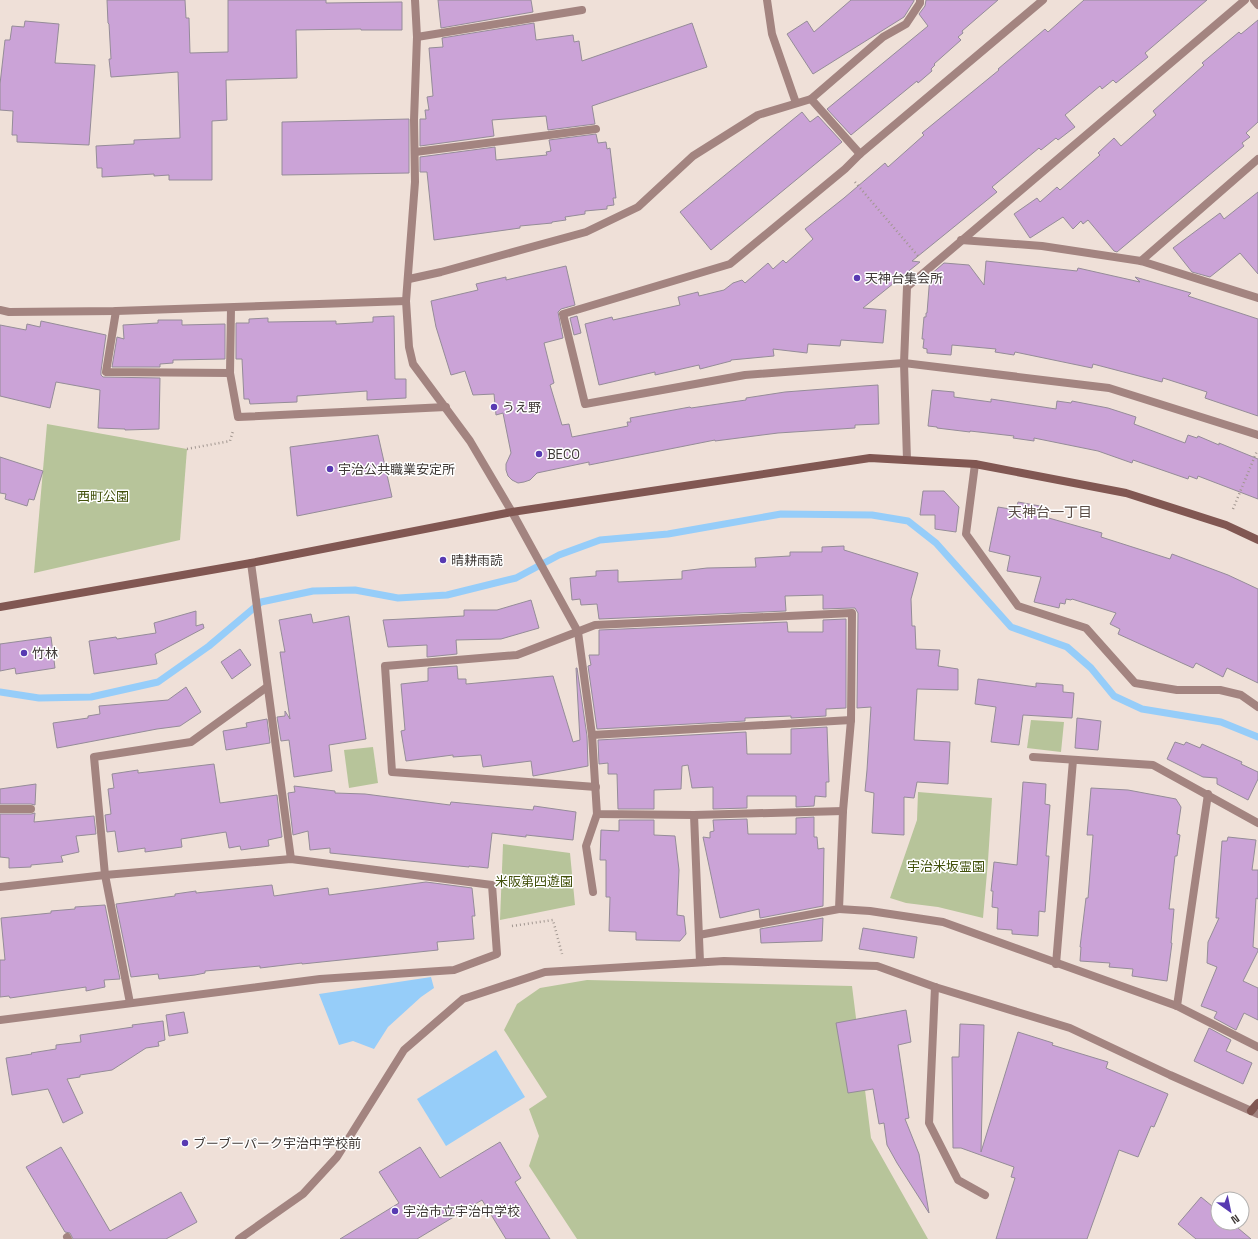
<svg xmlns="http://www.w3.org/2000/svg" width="1258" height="1239" font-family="'Space Grotesk','Noto Sans JP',sans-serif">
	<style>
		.green { fill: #b7c49a }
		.water { fill: #96cdf9 }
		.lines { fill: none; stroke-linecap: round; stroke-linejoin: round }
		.stream { stroke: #96cdf9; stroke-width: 7 }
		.building { fill: #cba3d7; stroke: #958c98 }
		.path { stroke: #a19690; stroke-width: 2.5; stroke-dasharray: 1 3; stroke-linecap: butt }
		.lane { stroke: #a38480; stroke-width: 8 }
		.street { stroke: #a38480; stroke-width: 8 }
		.secondary { stroke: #815752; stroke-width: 8 }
		.poi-dot { fill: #583ab2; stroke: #fff; stroke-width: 1.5 }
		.labels { text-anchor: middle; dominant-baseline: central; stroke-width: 3; stroke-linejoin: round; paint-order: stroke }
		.poi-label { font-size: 13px; fill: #3f3936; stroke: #fff; text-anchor: start }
		.park-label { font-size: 13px; fill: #41500a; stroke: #fff }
		.neighbourhood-label { font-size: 14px; fill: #594c46; stroke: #fff }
	</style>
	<rect width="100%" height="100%" fill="#efe0d8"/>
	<g class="green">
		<path d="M47 424 187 449 180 540 34 573Z"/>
		<path d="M1031 720 1064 722 1061 752 1027 748Z"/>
		<path d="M373 747 378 783 349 788 344 750Z"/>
		<path d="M918 792 992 798 988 861 983 918 938 907 906 903 890 898 917 820Z"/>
		<path d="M503 844 570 853 575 905 500 920Z"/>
		<path d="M587 980 852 986 871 1138 928 1239H577L529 1166 539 1136 529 1109 547 1097 504 1030 517 1004 540 988Z"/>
	</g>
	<g class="water">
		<path d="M431 977 434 988 421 997 388 1027 374 1049 353 1041 339 1045 319 994Z"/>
		<path d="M496 1050 525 1097 446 1146 417 1099Z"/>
	</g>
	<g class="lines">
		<path class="stream" d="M0 692 39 698 91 697 158 682 209 646 261 602 313 591 355 590 398 598 447 595 516 578 559 555 600 540 668 534 781 514 872 515 908 521 936 543 1011 627 1067 647 1091 668 1114 696 1142 709 1221 722 1258 737"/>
	</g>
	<g class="building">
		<path d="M107 0H185L186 18H189L190 53 228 52V0H326V3L402 2V30H361V29L296 30 297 78 226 80 227 120 212 121V180H169V175L154 176V174L102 177V168H97L96 146 134 144V140L180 138 178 72 111 77 109 59H111L109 24 108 23Z"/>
		<path d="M438 0H531L533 12 441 28Z"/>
		<path d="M851 0H914V1L904 17 813 74 787 34 807 21 814 32Z"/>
		<path d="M926 0H998L962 31 963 33 958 37 961 40 934 64 935 65 931 69 932 71 918 83 917 81 851 135 827 109 928 26 919 14 925 6Z"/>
		<path d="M1084 0H1207L1145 53 1148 57 1116 83 1113 80 1102 89 1100 86 1065 115 1075 127 1058 140 1056 138 1041 150 1039 148 992 187 997 192 912 261 920 262 863 308 886 310 883 343 841 340 840 346 808 344 807 353 773 349 774 356 731 360V361L700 369 699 365 655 375V372L599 385 585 324 612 317 613 320 680 305 678 297 698 292 699 296 724 290 733 283 742 280 745 283 768 263 773 269 783 260 786 263 813 239 805 229 844 198 885 163 888 167 924 135 922 133 999 70 998 69 1045 29 1048 32Z"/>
		<path d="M1258 20V122L1246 133 1250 137 1242 143 1244 146 1117 252 1114 251 1088 220 1083 224 1081 221 1073 229 1063 217 1030 238 1014 214 1037 198 1040 202 1057 187 1060 190 1100 155 1098 153 1114 138 1121 146 1156 115 1153 111 1204 65 1202 63 1239 32 1241 34Z"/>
		<path d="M25 21 59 24 55 63 95 65 89 145 17 142V135H12L13 111 0 110V84L5 40H10L12 26 24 27Z"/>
		<path d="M534 23 536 40 573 35 574 42 579 41 582 61 692 23 707 67 592 106 595 124 548 130 546 116 492 120 494 136 420 146V119H426L425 110H429L427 97 433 96 429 48 443 47 442 38Z"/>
		<path d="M802 112 810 122 818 116 842 142 711 250 680 212Z"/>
		<path d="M409 119V173L282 175V122Z"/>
		<path d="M596 134 598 143 606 142 607 149 610 148 616 198H613L614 205 607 206V209L585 211V214L565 217 566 220 552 222V223L520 226V228L434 240 427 172H420V157L495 147 496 160 547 155 546 152 551 151 549 140Z"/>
		<path d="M1258 192V274L1240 253 1210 277 1192 272 1173 248 1220 213 1224 219Z"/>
		<path d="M986 261 1077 271 1078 268 1140 282 1135 277 1191 293 1188 296 1258 319V416L1205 398 1207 392 1163 378 1162 382 1093 364 1092 368 1015 352 1014 355 995 352 996 349 952 345 951 355 927 353V349L923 348 924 339H922L924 317H926V313H927L930 275 944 263 969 265 984 285Z"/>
		<path d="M566 266 575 305 561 309 558 312 563 338 544 343 554 383 550 385 562 425 569 424 572 437 628 426 627 422H631L630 418 690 407 691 408 746 400V398L785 392 863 386 878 385 879 424 855 425V428L778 433 715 441V440L589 465V462L537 473 530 480 524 482 518 483 512 480 508 476 506 470V464L511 453 503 413 496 415 494 394 473 395 465 371 451 375 436 327 431 301 478 290 476 284 506 277V280Z"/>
		<path d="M394 316 395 379H406V398L367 400V391L297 396V402L272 403 250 404 249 399H244L242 359H236V323H249V319L268 318V322L336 321V324L373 322V317Z"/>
		<path d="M577 316 581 333 574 335 570 318Z"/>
		<path d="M158 320H182V325L225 324V359L173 360V363L160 364V367H112L117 337 124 339 123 325 158 323Z"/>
		<path d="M41 321 106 335 101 371V375L103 377 160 378 159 429 125 430V429L98 428 100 390 56 382 50 408 0 396V325L26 330 27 324 40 327Z"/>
		<path d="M932 390 954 392V397L991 402V399L1056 409 1057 401 1071 403 1072 401 1108 408 1136 417 1134 424 1185 443 1188 435 1197 438 1198 436 1219 445V443L1258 459V499L1198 476 1197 479 1189 476 1188 479 1133 460 1132 463 1098 451 1034 438V441L1013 438 1014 436 970 431V432L937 428V427L928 426Z"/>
		<path d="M378 435 392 497 297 516 290 447Z"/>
		<path d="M0 457 43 471 34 500 29 499 27 506 5 499 6 494 0 493Z"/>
		<path d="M923 491H944L959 507 956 532 935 529V515H920Z"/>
		<path d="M1018 502 1040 506 1038 515 1102 533 1101 537 1170 559 1172 554 1228 575 1258 589V683L1227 668 1223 677 1196 663 1193 668 1118 634 1120 629 1110 624 1116 613 1072 599 1071 600 1066 599 1065 604 1060 603 1059 608 1034 602 1041 577 1007 571 1010 556 989 551 998 507 1016 510Z"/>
		<path d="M844 546V550L918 573 911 599 912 626H915L916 649 940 650 938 666 958 669V690L917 689 914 740 950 742 948 784 917 782 914 798 904 797V835L872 833 874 793 865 791 867 770 871 707 857 708 858 613 855 608H852L823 609V595L785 596 786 611 599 619 597 604 581 605 580 599 572 600 570 578 596 576V571L618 570V582L682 579V571L707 568 756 567 755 558 790 556V552H822V547Z"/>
		<path d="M531 600 539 628 501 639 456 640 457 654 427 657V645L388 647 383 620 464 616V610H497Z"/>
		<path d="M196 611V626L203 624 204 628 155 654 157 664 94 674 89 641 116 637 117 639 156 633 154 623Z"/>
		<path d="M311 614 313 623 349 616 366 739 329 745 332 771 294 777 289 740 281 741 277 717 285 716V711L290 719 280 652H285L279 620Z"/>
		<path d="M846 619V708L826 709V716L791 718V716L745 718V721L597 729 588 666 591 665 589 655H599V630L787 622 788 632H823V620Z"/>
		<path d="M51 637 55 668 16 674 15 668 0 671V644Z"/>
		<path d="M240 649 251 665 232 679 221 662Z"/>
		<path d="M457 666 458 679H466V684L553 676 573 742 580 740 576 668H577L587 736 588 766 533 776 531 761 483 767 481 755 453 757V755L406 761 401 731 405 730 401 684 428 681V668Z"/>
		<path d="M978 679 1036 687V683L1063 685V692L1074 693 1072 718 1023 715 1019 745 991 742 996 707 975 704Z"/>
		<path d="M186 687 201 712 180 726 157 729 57 748 53 723 88 718V716L100 714 99 706 168 700Z"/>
		<path d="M1077 718 1101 721 1098 750 1075 748Z"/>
		<path d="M267 719 270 743 226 750 223 731 247 727 246 723Z"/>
		<path d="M827 727 829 782H826V797L815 796 814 806 796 807V796H747V808L713 809V787L692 788 688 765 682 766 681 789 654 790V809H618L617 774H608V763L599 764 598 740 746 732 747 754H791V729Z"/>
		<path d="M1175 742 1184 745 1186 742 1200 748 1202 744 1242 762 1241 764 1258 772V779L1248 800 1217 784V778L1203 777 1167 759Z"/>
		<path d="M214 764 220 803 277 795 282 837 268 840 269 846 241 850 240 846 229 848 226 832 181 839 182 847 145 852V848L118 852 115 831 107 832 105 815 111 814 108 789 114 788 112 774 138 770V773Z"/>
		<path d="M1023 782 1046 784 1045 804 1050 805 1046 856H1049L1045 912 1039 911 1038 936 1012 934V930L997 929 998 908 992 907 993 891H991L994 862 1017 865Z"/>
		<path d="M36 784 35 805 31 804H0V789Z"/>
		<path d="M294 786 335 791V793L365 794 450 805 451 802 533 810 534 806 576 812 573 840 526 835V837L492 833 488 868 469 866V867L330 853V848L310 850 308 831 293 835 288 793 295 792Z"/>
		<path d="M1091 788 1128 790 1176 799 1181 807 1177 834 1180 835 1177 856H1175L1169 909H1174L1171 943H1172L1167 981 1132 976 1133 969 1109 967 1110 963 1080 961 1081 947H1080L1086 898H1088L1093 835H1087Z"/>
		<path d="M35 813 34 822 94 816 96 834 76 836 79 852 61 856 63 862 31 865V867L9 868V858L0 857V814H31Z"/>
		<path d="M814 817V837H817L818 849 824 848 823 906 760 918 759 909 720 918 703 837 710 838V832L714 831 713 820 747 819 748 834H796V818Z"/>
		<path d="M619 820H654V835L675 836 679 870 677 915 684 916 686 934 680 941 636 940V932L609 931 610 897H606V860H600L601 830 619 831Z"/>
		<path d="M1228 837 1256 840 1252 870H1258V899L1256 898 1253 947 1258 949V951L1243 981 1258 988V1020L1244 1013 1236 1030 1214 1018 1217 1012 1201 1006 1217 967 1207 963 1208 942 1219 918H1216L1222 841H1227Z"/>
		<path d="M426 882 472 888 475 916H472L474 939 437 942 438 950 302 964V963L260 968V966L205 971V973L195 975 159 979 158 974 131 977 116 904 175 896V894L196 891V893L272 885 274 896 328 888 329 895Z"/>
		<path d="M105 905 120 979 104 980 105 987 86 991V987L10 998 9 996 0 997V960H5L1 918 51 913V911L75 909V907Z"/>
		<path d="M823 918 822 941 761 943 760 929Z"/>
		<path d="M863 928 917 937 914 958 859 949Z"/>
		<path d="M906 1010 911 1042 898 1045 909 1118 905 1119 919 1154 929 1213 897 1163 887 1145 884 1123 879 1124 873 1089 848 1093 836 1023Z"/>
		<path d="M184 1012 188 1033 169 1036 166 1015Z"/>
		<path d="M163 1021 165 1040 158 1042 159 1046 146 1048 112 1070 80 1075V1077L67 1079 83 1113 63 1123 48 1089 12 1095 6 1058 32 1054 31 1053 56 1049V1045L81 1042 80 1035 133 1027 132 1025Z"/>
		<path d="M960 1024 984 1025 981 1152 1018 1032 1053 1043 1052 1045 1108 1062 1106 1068 1168 1094 1154 1127 1151 1126 1138 1157 1119 1150 1087 1239H996L1015 1178 1011 1177 1014 1167 961 1148H953L952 1057H959Z"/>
		<path d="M1209 1028 1231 1040 1226 1051 1252 1063 1243 1084 1194 1061Z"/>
		<path d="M500 1142 521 1178 515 1182 550 1239H506L482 1200 417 1239H340L399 1203 379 1172 420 1147 440 1178Z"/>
		<path d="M61 1147 110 1231 181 1192 197 1222 166 1239H73L70 1233 65 1232 26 1167Z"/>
		<path d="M1201 1197 1218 1211V1223H1232L1251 1239H1196L1178 1224Z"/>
	</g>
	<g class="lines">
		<g class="path">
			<path d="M855 182 918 256"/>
			<path d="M187 449 230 441 233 431"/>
			<path d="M1233 509 1257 451"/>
			<path d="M512 926 553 920 562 954"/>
		</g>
		<g class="lane">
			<path d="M592 735 851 720"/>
			<path d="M593 892 586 846 597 814"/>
			<path d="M67 1237 68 1239"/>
		</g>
		<g class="street">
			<path d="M415 0 417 37 414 120 415 182 406 301 409 347 413 364 470 441 512 512 578 632 592 735 597 814 694 815 843 811"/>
			<path d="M767 0 772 34 796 103"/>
			<path d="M1043 0 860 154 845 169 730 264 563 314 585 404 745 375 904 363 1109 388 1258 435"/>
			<path d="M1254 0 1258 5"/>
			<path d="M417 37 582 10"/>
			<path d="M415 152 596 129"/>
			<path d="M860 154 811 99 883 37 906 24 920 3V0"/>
			<path d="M961 240 1042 246 1141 261 1258 298"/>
			<path d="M1141 261 1258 159"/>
			<path d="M409 279 441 272 586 232 638 207 693 156 758 115 811 99"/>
			<path d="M231 308 230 373 238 417 446 407"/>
			<path d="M0 310 9 312 116 311 406 301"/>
			<path d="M116 311 106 372 230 373"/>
			<path d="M907 460 904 363 907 287 1245 0"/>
			<path d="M975 464 966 534 1018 606 1086 628 1135 683 1177 690H1220L1241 695 1258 707"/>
			<path d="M251 563 291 859"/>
			<path d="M1033 757 1153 765 1258 823"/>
			<path d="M596 787 392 772 385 666 517 655 595 625 852 613 851 720 843 811 839 909 699 935"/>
			<path d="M0 809H31"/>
			<path d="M694 815 700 962"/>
			<path d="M0 887 105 875 291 859 492 885 497 954 454 970 320 979 0 1020"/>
			<path d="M839 909 870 911 943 922 1177 1006 1258 1047"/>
			<path d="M1056 964 1073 760"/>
			<path d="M935 987 929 1123 958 1180 985 1195"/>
			<path d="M130 1003 105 875 94 757 191 742 267 687"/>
			<path d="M1177 1006 1208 794"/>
			<path d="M239 1239 303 1194 337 1157 404 1050 463 999 545 972 724 961 877 966 935 987 1070 1028 1170 1075 1258 1114"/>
		</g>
		<g class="secondary">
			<path d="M0 607 251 563 512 512 870 458 975 464 1126 493 1226 525 1258 540"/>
			<path d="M1251 1111 1258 1103"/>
		</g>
	</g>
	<g class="poi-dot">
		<circle cx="857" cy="278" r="4"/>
		<circle cx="494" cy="407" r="4"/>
		<circle cx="539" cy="454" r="4"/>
		<circle cx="330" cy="469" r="4"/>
		<circle cx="443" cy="560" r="4"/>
		<circle cx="24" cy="653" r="4"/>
		<circle cx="185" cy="1143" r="4"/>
		<circle cx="395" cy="1211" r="4"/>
	</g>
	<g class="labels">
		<g class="poi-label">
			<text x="865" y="278">天神台集会所</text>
			<text x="502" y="407">うえ野</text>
			<text x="547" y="454">BECO</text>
			<text x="338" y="469">宇治公共職業安定所</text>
			<text x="451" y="560">晴耕雨読</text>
			<text x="32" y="653">竹林</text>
			<text x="193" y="1143">ブーブーパーク宇治中学校前</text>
			<text x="403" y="1211">宇治市立宇治中学校</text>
		</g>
		<g class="park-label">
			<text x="103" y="496">西町公園</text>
			<text x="946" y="866">宇治米坂霊園</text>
			<text x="534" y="881">米阪第四遊園</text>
		</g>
		<g class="neighbourhood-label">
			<text x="1050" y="512">天神台一丁目</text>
		</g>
	</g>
	<g transform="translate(1230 1211) rotate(147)"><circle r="19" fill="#ffffff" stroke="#b2b0af"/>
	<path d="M0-3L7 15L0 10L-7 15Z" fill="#583ab2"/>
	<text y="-6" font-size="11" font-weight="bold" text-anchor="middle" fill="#3f3936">N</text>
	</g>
</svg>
